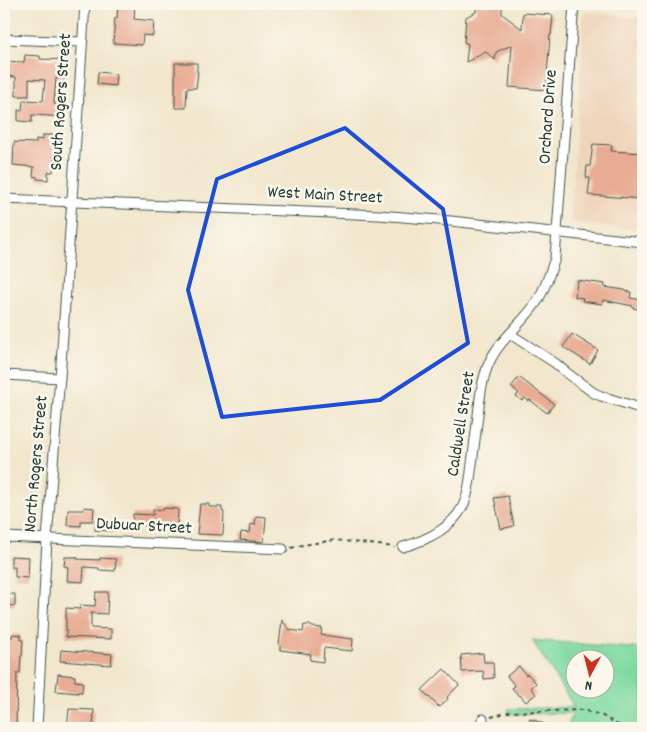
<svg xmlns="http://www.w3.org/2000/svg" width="647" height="732" font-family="Dekko,sans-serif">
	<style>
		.built { fill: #efd6bb }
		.green { fill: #80daa0; stroke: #508c6a; fill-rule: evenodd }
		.building { fill: #e8ab93 }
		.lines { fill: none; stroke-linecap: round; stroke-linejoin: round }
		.minor-casing { stroke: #3f564b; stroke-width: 11 }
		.path { stroke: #3f564b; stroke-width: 2; stroke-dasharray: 4 4; stroke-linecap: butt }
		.minor { stroke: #fff; stroke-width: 9 }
		.marked { fill: none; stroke: #1d4ed8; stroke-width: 4; stroke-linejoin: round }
		.labels { text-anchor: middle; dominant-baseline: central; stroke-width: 5; stroke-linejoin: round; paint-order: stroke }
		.street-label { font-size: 18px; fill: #1f3d34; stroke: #fbf7ec }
	</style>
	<rect width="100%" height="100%" fill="#fbf7ec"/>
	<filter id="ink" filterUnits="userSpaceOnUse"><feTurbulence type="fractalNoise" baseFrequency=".02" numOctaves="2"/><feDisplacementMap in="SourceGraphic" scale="10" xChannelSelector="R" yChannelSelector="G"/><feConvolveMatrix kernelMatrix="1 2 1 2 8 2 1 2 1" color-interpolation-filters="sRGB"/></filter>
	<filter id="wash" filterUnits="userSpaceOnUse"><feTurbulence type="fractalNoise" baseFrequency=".0096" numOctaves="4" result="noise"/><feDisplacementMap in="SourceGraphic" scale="20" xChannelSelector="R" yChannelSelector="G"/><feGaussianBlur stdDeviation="1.12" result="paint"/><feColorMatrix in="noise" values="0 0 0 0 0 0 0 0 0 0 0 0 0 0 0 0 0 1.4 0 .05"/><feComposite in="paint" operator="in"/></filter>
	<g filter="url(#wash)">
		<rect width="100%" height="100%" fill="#f2e7cd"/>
		<path class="built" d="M584 12 643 18V230L570 223Z"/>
		<path class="green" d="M532 640 643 649V728H567L573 713 509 714 508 709 574 707ZM574 660H604V690H574Z"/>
		<g id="blocks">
			<g class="building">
				<path d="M118 4H135L134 19 154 21 153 36 143 35 142 45 113 43 115 18H117Z"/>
				<path d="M476 4H502V14L522 29 523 13 553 15 551 35H550L546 90 509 87 512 45 496 52 495 60 486 52 466 62 468 44 464 42 466 17 476 12Z"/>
				<path d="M25 55 40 56V59L66 60 65 78H56L54 104 66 105 65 117 32 115V122L18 121V110L22 111 23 100 43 101 45 80 29 79V96H16V77L4 76V61L24 62Z"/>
				<path d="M175 63H197V72H198L196 88H187L186 108H175Z"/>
				<path d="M98 72 116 74 115 86 97 84Z"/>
				<path d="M43 135H55L53 172H48V180L37 179V177L33 176 34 167 13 165 14 142 36 143V139L43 140Z"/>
				<path d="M593 144 612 145 611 151 643 153V199L588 195 590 178H586L587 166H590Z"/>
				<path d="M577 280 605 284 604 287 625 290V291L631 292 630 298 643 300 642 310 633 308V306L603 300 602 304 582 301 583 298 575 297Z"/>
				<path d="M572 334 598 350 590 364 563 347Z"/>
				<path d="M519 377 554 404 547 413 530 400 529 401 525 398 522 401 516 396 519 393 511 387Z"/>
				<path d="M508 496 514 526 501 529 494 498Z"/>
				<path d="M200 504H209V507H222V511L224 512 223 535 197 534Z"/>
				<path d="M84 507 94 508 93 521H81V526L67 525 68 510H84Z"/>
				<path d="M164 508 178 509 177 529 158 528V526L132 525 133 514 153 515V509L163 510Z"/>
				<path d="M256 516 266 517 264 542 240 540 241 532 250 533 251 524 255 525Z"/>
				<path d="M96 520 114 521 113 531 95 530Z"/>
				<path d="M11 556 29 557 28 578 15 577V567H11Z"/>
				<path d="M65 557H77V559L100 560V558L116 559 115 571 99 570V568L84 567 83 582 67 581 68 567 64 566Z"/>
				<path d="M96 592H108L107 614 91 613V628L111 629V639L66 637V608L80 609V605L95 606Z"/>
				<path d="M5 594H15V606L4 605Z"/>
				<path d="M282 620 290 630 303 632 304 625H310L312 627 322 628 321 635 353 639 352 651 324 648 323 662 310 660 311 654 280 650V646L279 645Z"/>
				<path d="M13 634 21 635V640H23L22 656H21L20 673H17L16 728H4V714H5L7 681H4V637H12Z"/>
				<path d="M61 650 112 654 111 665 60 661Z"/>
				<path d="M483 653 484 662H493L494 678 484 679 483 671 462 672 461 655Z"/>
				<path d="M519 666 526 675 528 674 536 683 531 688 536 694 526 702 520 695 519 696 512 688 515 686 507 676Z"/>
				<path d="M444 669 459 685 447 697 448 699 439 707 422 690Z"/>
				<path d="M58 674 75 676V681L83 682 82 692H78V693L56 691Z"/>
				<path d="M69 709 94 710 93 728H67Z"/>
				<path d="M530 719 553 727V728H527Z"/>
			</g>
		</g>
	</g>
	<g filter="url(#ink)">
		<use href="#blocks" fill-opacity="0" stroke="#3f564b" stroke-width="1"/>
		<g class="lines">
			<g class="minor-casing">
				<g id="minor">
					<path d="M4 39 82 42"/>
					<path d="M4 199 379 215 451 221 643 242"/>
					<path d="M510 334 555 363 568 374 594 393 601 396 643 409"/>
					<path d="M4 375 60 378"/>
					<path d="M4 537 283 549"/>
					<path d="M403 547C424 541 450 529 462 508 469 495 470 478 472 464 474 447 476 431 478 415 480 397 482 379 489 363 499 340 522 324 536 303 545 290 550 273 555 258L574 4"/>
					<path d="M37 728 47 539 61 364 85 4"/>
					<path d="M477 728 483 719"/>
				</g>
			</g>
			<g class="path">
				<path d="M291 548 303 545 335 540 395 547"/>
				<path d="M491 717 509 712 582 710 601 715 623 728"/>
			</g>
			<use href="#minor" class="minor"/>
		</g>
	</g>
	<path class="marked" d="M345 128 443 209 468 343 380 400 222 417 188 290 217 179Z"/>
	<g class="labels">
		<g class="street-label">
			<text transform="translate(62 102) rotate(-86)">South Rogers Street</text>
			<text transform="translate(549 117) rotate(-86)">Orchard Drive</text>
			<text transform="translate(325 196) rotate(3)">West Main Street</text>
			<text transform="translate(462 424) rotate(-81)">Caldwell Street</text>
			<text transform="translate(37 464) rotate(-85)">North Rogers Street</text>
			<text transform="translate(144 527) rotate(3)">Dubuar Street</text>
		</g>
	</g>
	<rect width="647" height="732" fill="none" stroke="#fbf7ec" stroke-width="20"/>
	<g transform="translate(590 674) rotate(187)"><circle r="24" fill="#fbf7ec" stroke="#a3ada2"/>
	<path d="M0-4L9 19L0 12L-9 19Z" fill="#c8321e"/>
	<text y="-8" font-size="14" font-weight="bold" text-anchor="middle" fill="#1f3d34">N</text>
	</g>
</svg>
